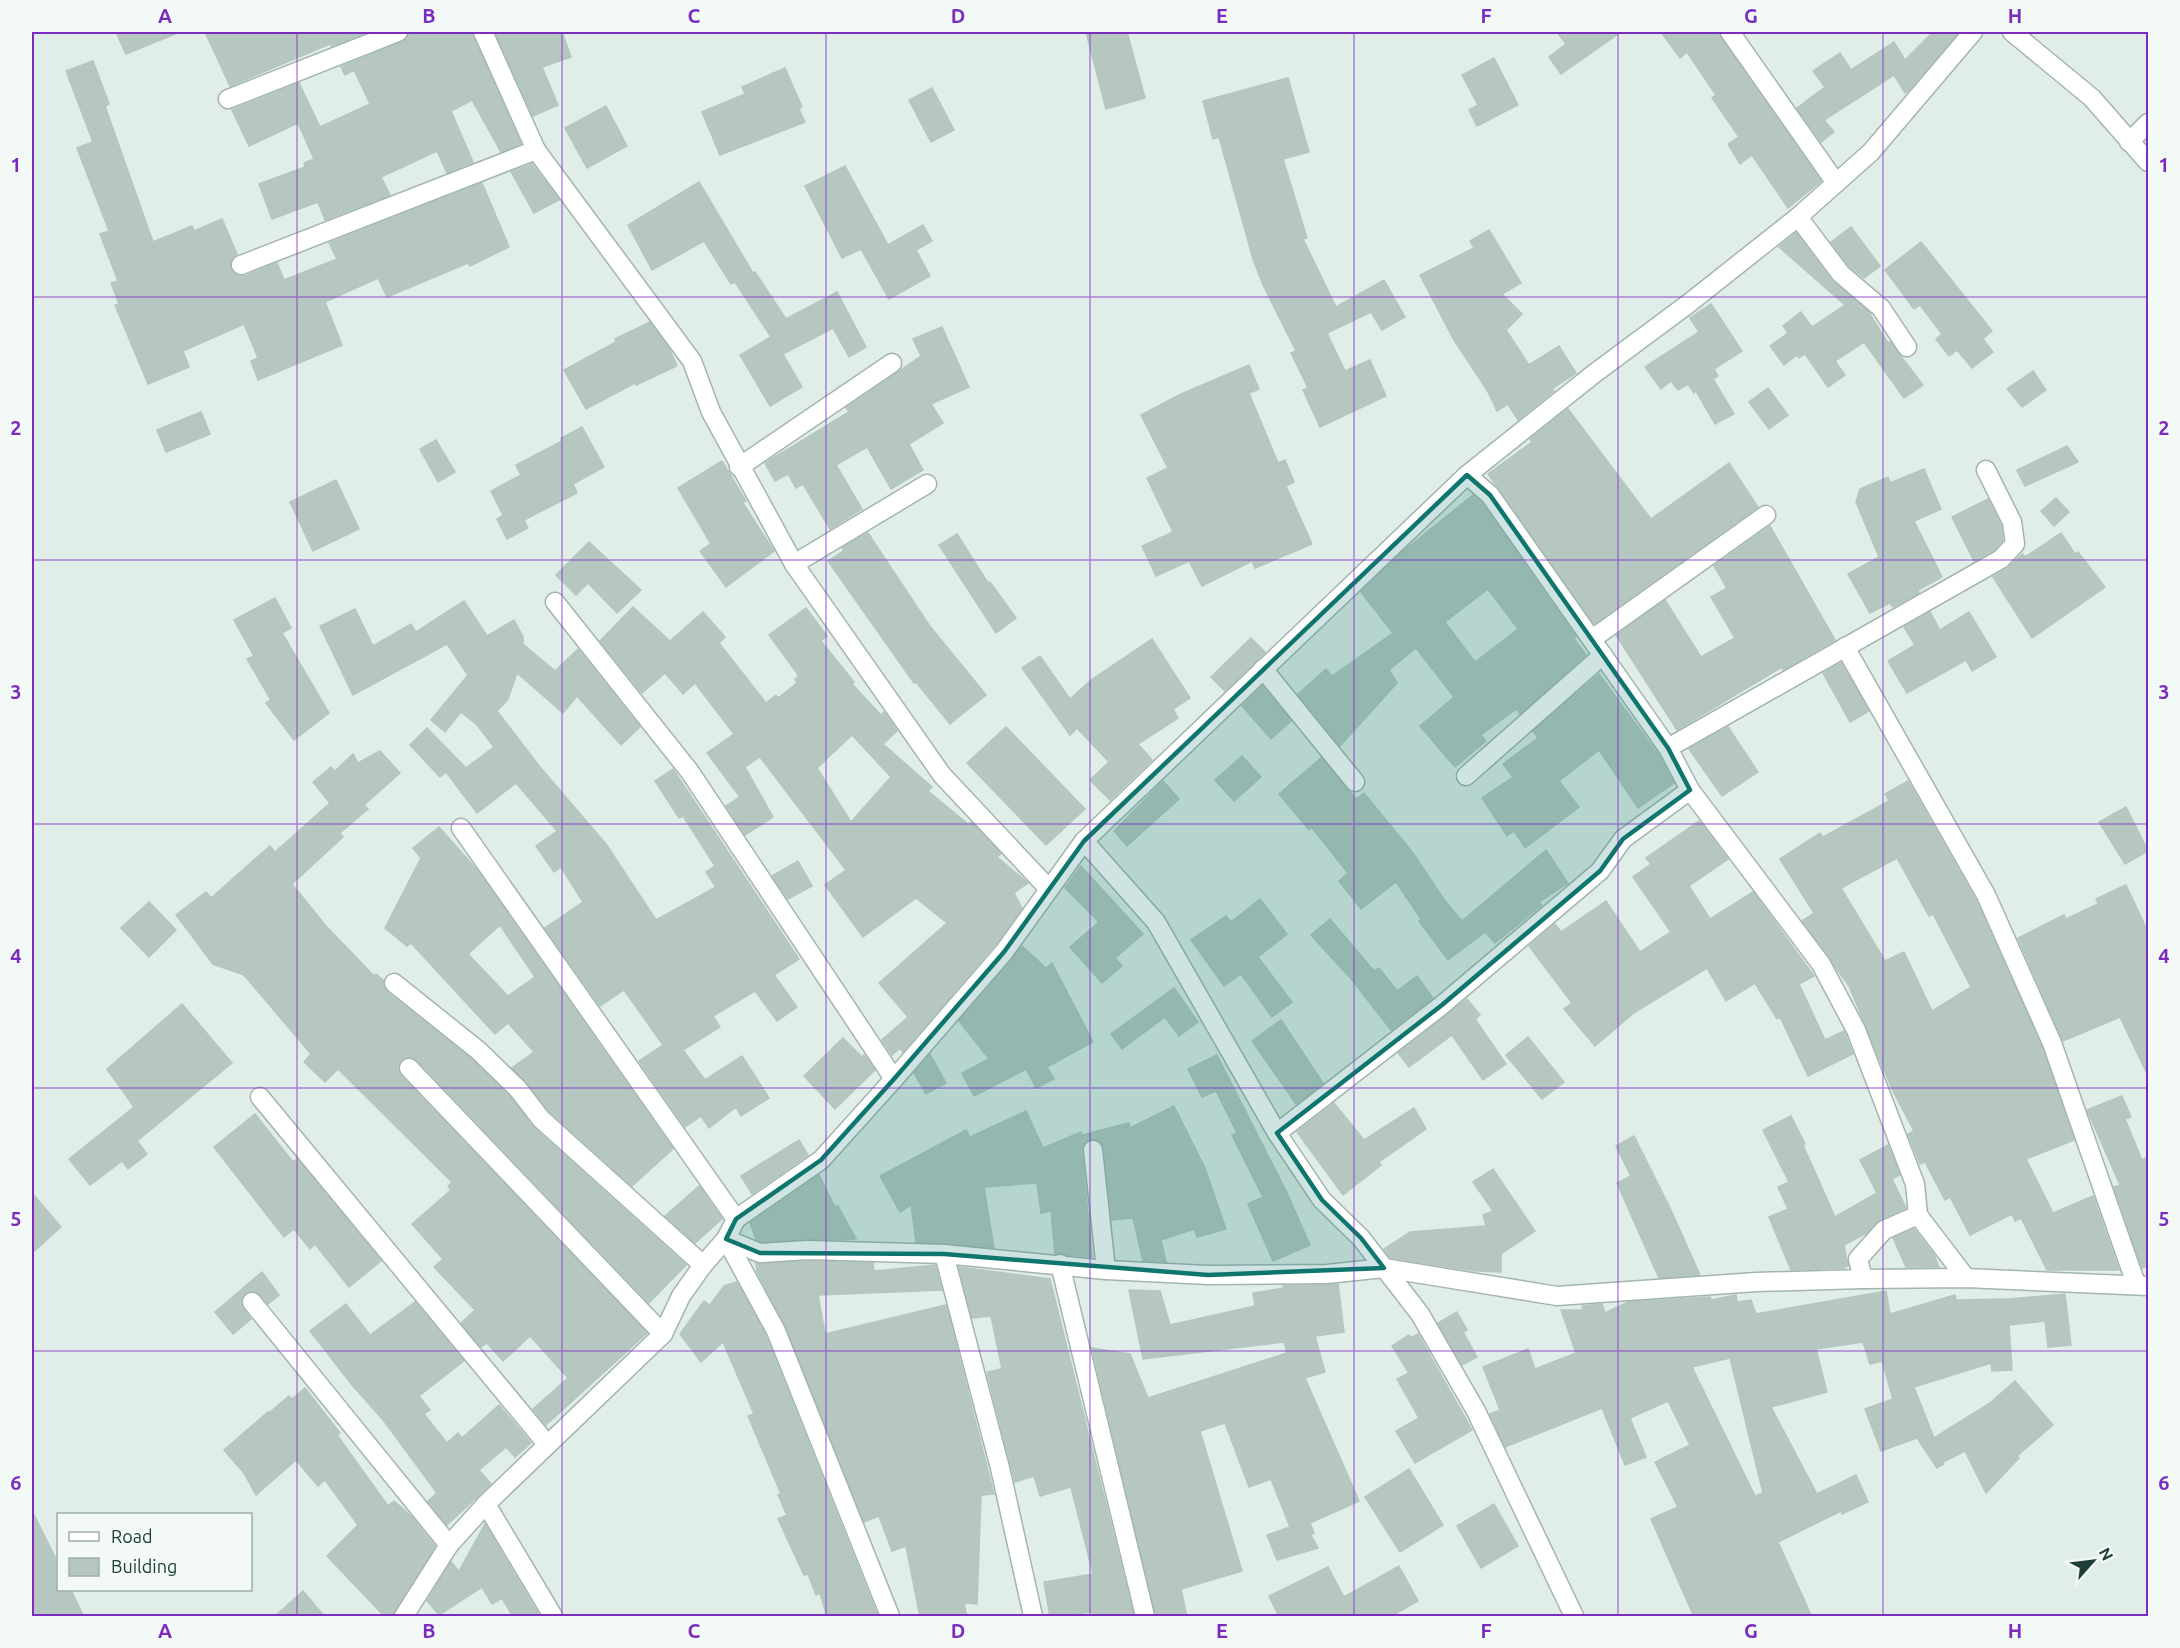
<svg xmlns="http://www.w3.org/2000/svg" width="2180" height="1648" font-family="Ubuntu,sans-serif">
	<style>
		.building { fill: #b6c7c1; stroke: #b3c7c0; stroke-width: 1.5; fill-rule: evenodd }
		.lines { fill: none; stroke-linecap: round; stroke-linejoin: round }
		.minor-casing { stroke: #a3b5b0; stroke-width: 21 }
		.minor { stroke: #fff; stroke-width: 18 }
		.marked { fill: #0f766e; fill-opacity: 0.2; stroke: #0f766e; stroke-width: 4.5; stroke-linejoin: round }
		.grid { fill: none; stroke: #7b2cbf; stroke-width: 1.5; stroke-opacity: 0.55 }
		.neatline { fill: none; stroke: #7b2cbf; stroke-width: 2 }
		.grid-label { font-size: 20px; text-anchor: middle; font-weight: bold; fill: #7b2cbf }
	</style>
	<rect width="100%" height="100%" fill="#e1ede8"/>
	<g class="building">
		<path d="M116 32H180L126 54Z"/>
		<path d="M205 32H369L331 46 330 44 230 86Z"/>
		<path d="M409 32H472L521 144 501 152 472 100 451 111 473 162 447 173 437 151 381 177 390 195 325 220 318 202 272 219 259 184 305 167 304 163 314 159 298 123 249 146 232 110 299 83 320 127 370 104 354 70 345 75 341 67 402 42 407 39Z"/>
		<path d="M495 32H562L571 57 542 67 558 105 533 116Z"/>
		<path d="M1086 32H1127L1145 98 1106 109Z"/>
		<path d="M1557 32H1621L1561 74 1549 57 1566 44Z"/>
		<path d="M1661 32H1719L1721 38 1821 181 1788 208 1752 155 1740 164 1728 144 1739 137 1712 98 1716 95 1687 52 1680 58Z"/>
		<path d="M1933 32H1959L1909 90 1905 93 1894 75 1824 120 1834 132 1821 142 1797 108 1825 87 1813 71 1840 53 1851 70 1894 42 1905 60Z"/>
		<path d="M1494 58 1518 105 1477 126 1469 110 1478 105 1462 75Z"/>
		<path d="M93 61 109 104 105 106 153 242 192 226 194 231 222 219 237 254 230 263 234 273 245 276 277 263 284 280 337 259 329 243 482 183 509 247 470 266 468 263 387 297 378 278 325 302 342 345 258 380 251 361 258 358 244 324 183 351 189 367 148 384 115 305 119 304 111 283 118 281 100 234 109 231 77 148 93 142 66 71Z"/>
		<path d="M785 68 802 107 799 109 805 122 720 155 702 112 745 94 742 87Z"/>
		<path d="M1288 78 1309 152 1283 159 1307 238 1303 239 1336 307 1384 280 1405 317 1382 330 1371 312 1327 333 1345 371 1370 360 1386 396 1320 427 1303 390 1308 388 1291 353 1296 351 1263 285 1253 259 1219 137 1213 139 1203 101Z"/>
		<path d="M932 88 954 130 931 142 909 100Z"/>
		<path d="M606 106 627 146 587 168 565 128Z"/>
		<path d="M532 164 559 200 534 213 511 172Z"/>
		<path d="M845 166 888 245 923 225 932 241 916 250 930 276 889 299 861 249 842 258 805 186Z"/>
		<path d="M699 182 753 273 755 272 786 319 837 292 866 347 849 357 833 328 783 354 802 387 770 406 740 355 771 337 735 282 731 284 704 241 652 270 628 225Z"/>
		<path d="M1851 227 1880 266 1864 278 1849 266 1831 242Z"/>
		<path d="M1489 230 1521 283 1502 294 1522 314 1506 330 1529 365 1559 346 1576 373 1552 389 1554 391 1518 420 1508 404 1497 411 1487 390 1454 340 1420 275 1474 248 1470 241Z"/>
		<path d="M1796 233 1832 281 1868 311 1888 343 1890 342 1923 385 1904 398 1864 342 1835 361 1845 375 1828 387 1805 354 1799 358 1797 355 1784 365 1770 346 1788 333 1783 326 1801 312 1812 327 1845 305 1779 247Z"/>
		<path d="M1921 242 1992 331 1983 339 1993 352 1972 368 1957 350 1949 356 1936 339 1942 334 1920 305 1914 309 1885 270Z"/>
		<path d="M1711 304 1742 351 1714 369 1718 376 1713 379 1734 414 1715 424 1696 391 1694 393 1688 384 1678 390 1671 381 1661 389 1645 367 1699 332 1690 318Z"/>
		<path d="M650 322 670 350 677 366 636 385 635 383 586 409 564 370 616 342 615 339Z"/>
		<path d="M942 327 969 387 931 404 943 423 909 444 923 470 891 489 867 447 836 465 862 509 830 529 803 484 796 488 788 474 775 481 765 463 849 412 846 408 921 356 913 339Z"/>
		<path d="M1249 365 1259 389 1249 393 1278 463 1285 460 1294 482 1286 486 1312 544 1255 568 1252 561 1202 586 1189 561 1156 576 1142 546 1173 532 1147 478 1168 468 1141 415 1181 394Z"/>
		<path d="M2033 371 2046 390 2022 407 2007 389Z"/>
		<path d="M1768 388 1788 415 1769 429 1749 402Z"/>
		<path d="M1568 409 1651 519 1729 463 1758 507 1594 624 1488 474 1532 442 1530 439Z"/>
		<path d="M201 412 210 434 166 452 157 430Z"/>
		<path d="M582 427 604 467 573 484 577 493 524 520 528 528 507 539 497 519 503 515 491 491 521 475 516 465 562 441 561 438Z"/>
		<path d="M436 440 455 472 438 482 420 449Z"/>
		<path d="M2067 446 2078 462 2025 486 2017 470Z"/>
		<path d="M722 461 746 501 743 503 774 551 726 587 700 551 711 544 678 488Z"/>
		<path d="M1924 469 1941 509 1914 521 1942 577 1918 590 1919 593 1893 607 1890 603 1870 613 1848 574 1879 557 1856 502 1860 489 1888 477 1890 483Z"/>
		<path d="M336 480 359 529 313 551 290 502Z"/>
		<path d="M1473 495 1482 503 1576 637 1574 639 1586 655 1520 714 1516 709 1481 735 1486 741 1455 767 1420 726 1454 697 1416 648 1389 670 1397 683 1340 746 1298 694 1326 669 1332 676 1393 633 1361 592 1401 553ZM1488 589 1518 629 1475 662 1445 622Z"/>
		<path d="M2056 498 2069 512 2054 526 2041 511Z"/>
		<path d="M1988 499 2001 525 2003 540 1994 550 1974 561 1952 517Z"/>
		<path d="M1770 526 1835 640 1783 670 1782 667 1677 730 1616 635 1665 600 1701 657 1735 638 1711 597 1727 588 1714 566Z"/>
		<path d="M868 533 929 625 986 695 950 724 916 682 914 683 828 561 844 551 842 548Z"/>
		<path d="M2061 533 2075 554 2078 552 2105 587 2032 638 1993 577 2007 569 2019 557 2023 554 2025 557Z"/>
		<path d="M957 534 988 583 990 582 1016 618 996 633 939 545Z"/>
		<path d="M589 542 641 590 617 613 588 583 576 595 556 575Z"/>
		<path d="M275 598 291 628 282 633 329 713 294 740 266 703 271 700 247 659 254 656 234 620Z"/>
		<path d="M464 601 487 636 514 620 523 637V644L555 671 578 649 640 727 621 745 577 696 563 713 517 673 508 699 497 711 540 767 606 844 656 920 716 887 706 872 715 866 683 816 679 818 655 781 673 769 799 959 774 975 797 1007 777 1021 755 991 713 1016 720 1027 683 1050 705 1080 742 1056 769 1098 741 1116 736 1107 709 1128 701 1116 685 1127 639 1061 663 1045 624 990 600 1006 545 928 583 902 561 867 554 872 536 846 557 831 516 783 477 813 446 772 440 777 410 745 427 728 466 768 494 747 477 725 461 712 445 732 431 720 468 675 447 644 353 695 320 626 355 609 373 646 411 624 416 632Z"/>
		<path d="M633 607 670 641 703 612 725 637 719 643 766 703 776 695 778 698 797 683 795 679 799 676 769 635 806 608 827 636 821 641 854 682 852 684 881 715 884 712 897 731 883 744 932 787 928 791 968 824 971 822 1001 854 997 857 1028 883 1014 893 1022 908 995 945 903 1052 900 1048 892 1055 882 1040 908 1017 879 983 947 923 916 898 863 937 825 885 846 870 760 757 745 767 773 817 745 835 726 806 740 797 707 753 734 734 695 683 683 694 665 673 642 693 600 641ZM852 735 891 777 851 822 817 768Z"/>
		<path d="M1930 612 1940 630 1969 612 1996 657 1972 671 1966 660 1907 693 1888 661 1915 645 1904 627Z"/>
		<path d="M1251 638 1265 652 1225 691 1211 677Z"/>
		<path d="M1152 639 1190 698 1173 709 1178 718 1138 744 1152 760 1110 800 1090 780 1109 762 1077 728 1070 735 1022 668 1040 656 1070 699 1091 680Z"/>
		<path d="M1841 663 1869 711 1850 722 1823 673Z"/>
		<path d="M1599 674 1658 754 1674 783 1638 808 1599 750 1559 781 1579 807 1525 848 1514 831 1507 836 1482 798 1513 777 1503 764 1538 738 1533 731Z"/>
		<path d="M1262 686 1291 721 1271 739 1242 706Z"/>
		<path d="M1006 727 1085 809 1046 845 967 763Z"/>
		<path d="M1728 727 1758 772 1722 796 1689 749Z"/>
		<path d="M380 751 400 773 364 805 368 809 340 833 343 837 292 884 326 926 374 976 376 974 383 980 387 992 472 1059 510 1096 533 1127 686 1265 649 1303 417 1060 407 1057 401 1060 398 1070 401 1076 647 1333 546 1425 533 1409 568 1378 530 1336 503 1361 487 1343 481 1347 461 1323 475 1310 434 1267 443 1259 412 1224 451 1190 448 1187 452 1182 338 1069 325 1082 304 1062 311 1054 244 975 213 964 176 915 206 892 211 898 270 846 275 852 330 803 313 782 331 767 335 771 353 754 358 763Z"/>
		<path d="M1242 756 1261 777 1234 801 1215 780Z"/>
		<path d="M1321 758 1356 799 1364 793 1413 853 1445 901 1462 921 1546 850 1568 883 1539 902 1542 905 1495 943 1485 932 1448 960 1419 921 1421 919 1396 882 1361 909 1339 881 1348 873 1312 828 1309 830 1279 794Z"/>
		<path d="M1163 781 1179 799 1127 846 1114 831Z"/>
		<path d="M1908 781 1976 900 2042 1047 2074 1140 2026 1159 2053 1213 2093 1196 2119 1270H2047L2021 1218 2015 1221 2012 1214 1970 1235 1950 1197 1945 1200 1925 1162 1920 1164 1908 1134 1914 1131 1892 1089 1849 986 1802 921 1814 913 1780 859 1820 833 1823 837 1889 801 1885 794ZM1897 858 1929 916 1933 914 1971 987 1932 1011 1904 952 1885 961 1841 888Z"/>
		<path d="M2126 807 2148 851 2125 864 2099 822Z"/>
		<path d="M1699 821 1728 859 1689 886 1710 919 1753 892 1814 976 1799 984 1825 1040 1844 1031 1853 1054 1808 1076 1780 1017 1777 1019 1755 983 1726 1001 1707 968 1635 1012 1595 1046 1564 1009 1572 1003 1529 946 1555 924 1561 932 1606 901 1640 952 1671 932 1633 877 1651 864 1646 858Z"/>
		<path d="M439 827 477 870 673 1149 632 1186 549 1111 512 1068 534 1052 508 1023 495 1034 411 943 407 946 385 928 421 858 413 848ZM500 925 535 977 508 996 468 954Z"/>
		<path d="M798 861 812 886 788 899 772 876Z"/>
		<path d="M1081 866 1143 934 1115 958 1122 966 1102 983 1070 947 1099 922 1065 888Z"/>
		<path d="M2126 885 2148 932V1076L2120 1017 2063 1041 2018 938 2064 915 2066 919 2098 904 2096 899Z"/>
		<path d="M1260 899 1287 934 1258 957 1292 1002 1272 1017 1241 974 1224 986 1191 940 1226 916 1231 922Z"/>
		<path d="M149 902 176 930 149 957 121 928Z"/>
		<path d="M1330 919 1374 971 1379 968 1397 991 1417 976 1433 998 1391 1030 1352 980 1311 935Z"/>
		<path d="M1022 946 1046 968 1052 963 1093 1042 1047 1067 1054 1079 1036 1088 1026 1069 974 1096 962 1073 989 1059 959 1021Z"/>
		<path d="M1174 988 1198 1022 1179 1036 1165 1017 1122 1049 1111 1034Z"/>
		<path d="M1467 999 1480 1015 1475 1019 1506 1064 1483 1080 1452 1035 1409 1067 1398 1053Z"/>
		<path d="M182 1004 232 1063 137 1141 147 1154 128 1169 122 1161 90 1185 69 1159 134 1107 107 1069Z"/>
		<path d="M1281 1020 1323 1083 1296 1104 1252 1041Z"/>
		<path d="M1528 1037 1564 1082 1542 1099 1506 1055Z"/>
		<path d="M843 1038 862 1057 864 1055 875 1070 835 1109 804 1076Z"/>
		<path d="M930 1054 946 1083 926 1094 914 1073Z"/>
		<path d="M1217 1055 1287 1193 1310 1245 1273 1261 1248 1204 1263 1197 1232 1135 1237 1133 1216 1091 1202 1097 1188 1069Z"/>
		<path d="M2122 1096 2131 1117 2125 1119 2142 1160 2148 1157V1266L2142 1268 2114 1187 2120 1185 2087 1110Z"/>
		<path d="M1334 1103 1364 1140 1414 1108 1426 1129 1379 1162 1381 1165 1343 1195 1297 1132Z"/>
		<path d="M1174 1106 1205 1168 1226 1229 1197 1237 1194 1229 1161 1240 1166 1262 1143 1261 1133 1218 1112 1220 1104 1149 1097 1140 1086 1141 1082 1151 1092 1257 1055 1254 1051 1211 1041 1213 1037 1183 984 1187 994 1248 916 1242 911 1205 900 1212 880 1176 966 1130 970 1137 1026 1111 1043 1148 1081 1132 1082 1135 1129 1123 1130 1128Z"/>
		<path d="M255 1114 293 1162 297 1159 381 1261 349 1287 315 1244 310 1249 294 1229 284 1237 214 1147Z"/>
		<path d="M1791 1116 1805 1144 1803 1145 1835 1217 1877 1193 1860 1160 1888 1145 1900 1175 1892 1179 1906 1208 1879 1220 1867 1233 1844 1245 1848 1266 1844 1268 1791 1270 1769 1217 1788 1209 1778 1187 1789 1182 1763 1130Z"/>
		<path d="M1634 1136 1670 1208 1700 1275 1659 1278 1617 1183 1631 1176 1616 1146Z"/>
		<path d="M799 1140 808 1155 752 1194 741 1176Z"/>
		<path d="M1493 1169 1535 1231 1501 1254V1272L1476 1271 1390 1258 1384 1249 1410 1232 1486 1226 1483 1215 1493 1211 1473 1182Z"/>
		<path d="M819 1175 835 1207 838 1206 856 1239 762 1242 756 1239 750 1223Z"/>
		<path d="M699 1186 722 1219 695 1243 665 1216Z"/>
		<path d="M32 1193 61 1227 32 1253Z"/>
		<path d="M1914 1229 1934 1255 1939 1267H1906L1893 1238Z"/>
		<path d="M808 1261 873 1263 874 1271 935 1265 942 1290 818 1295 825 1334 946 1305 994 1494 981 1495 977 1604 964 1603 967 1617H920L906 1546 892 1551 879 1516 864 1522 786 1327 757 1272 756 1263Z"/>
		<path d="M959 1267 1050 1279 1134 1617H1093L1092 1612 1050 1617 1044 1582 1093 1574 1071 1487 1040 1496 1034 1476 1015 1482 987 1372 1002 1369 991 1316 972 1318Z"/>
		<path d="M262 1272 279 1295 268 1304 257 1292 245 1294 241 1304 251 1319 233 1334 215 1312Z"/>
		<path d="M737 1282 766 1336 878 1617H827L820 1593 816 1595 808 1574 804 1575 778 1519 787 1515 778 1495 781 1494 748 1416 754 1414 723 1342 701 1362 680 1334 704 1301 710 1305 724 1286Z"/>
		<path d="M1338 1284 1344 1332 1315 1336 1325 1372 1305 1378 1359 1501 1310 1523 1314 1533 1311 1535 1318 1548 1277 1560 1267 1535 1290 1527 1271 1479 1249 1487 1225 1423 1200 1431 1242 1571 1181 1589 1187 1617H1156L1092 1348 1130 1354 1148 1398 1287 1353 1284 1342 1143 1359 1129 1290 1160 1291 1170 1325 1255 1306 1253 1293 1284 1288 1283 1286Z"/>
		<path d="M1886 1291 1890 1314 1955 1295 1956 1300 2008 1299 2065 1294 2071 1345 2048 1347 2045 1321 2009 1325 2012 1370 1992 1371 1991 1363 1914 1387 1934 1438 1990 1403 2015 1381 2053 1425 2017 1456 2019 1458 1986 1493 1965 1451 1943 1462 1944 1464 1937 1468 1917 1438 1881 1451 1865 1409 1893 1399 1882 1361 1870 1364 1863 1342 1816 1349 1827 1392 1771 1407 1817 1494 1856 1475 1868 1502 1842 1514 1841 1511 1778 1542 1812 1617H1694L1651 1519 1678 1507 1655 1462 1690 1445 1668 1401 1630 1418 1646 1457 1625 1465 1602 1408 1505 1447 1490 1414 1500 1410 1483 1367 1528 1349 1535 1369 1576 1353 1561 1310H1583L1582 1306 1602 1304 1605 1313 1628 1302 1710 1297 1711 1300 1736 1295 1737 1302 1751 1300 1756 1314ZM1730 1358 1763 1493 1755 1496 1692 1367Z"/>
		<path d="M415 1302 464 1361 419 1396 430 1410 424 1414 447 1443 458 1433 462 1438 499 1405 531 1443 515 1457 506 1447 479 1470 491 1484 447 1525 428 1501 437 1493 384 1421 352 1385 310 1331 346 1304 370 1335Z"/>
		<path d="M1457 1312 1467 1330 1463 1332 1477 1357 1462 1365 1438 1323Z"/>
		<path d="M1418 1334 1472 1430 1415 1463 1396 1431 1419 1418 1397 1379 1409 1373 1392 1346 1409 1335 1410 1338Z"/>
		<path d="M305 1388 340 1433 337 1435 388 1506 394 1501 411 1516 435 1546 393 1617H385L327 1556 358 1525 325 1480 318 1486 296 1460 256 1495 244 1473 224 1450 268 1412 269 1413 289 1396 292 1399Z"/>
		<path d="M1409 1469 1443 1525 1400 1552 1365 1497Z"/>
		<path d="M1494 1504 1518 1546 1481 1568 1457 1526Z"/>
		<path d="M32 1511 58 1563V1590H71L84 1617H32Z"/>
		<path d="M485 1524 540 1617H513L502 1598 492 1604 482 1587 439 1615 427 1601 451 1562 459 1571Z"/>
		<path d="M1399 1566 1418 1601 1390 1617H1279L1269 1596 1328 1567 1344 1597Z"/>
		<path d="M303 1591 325 1617H274Z"/>
	</g>
	<g class="lines">
		<g class="minor-casing">
			<g id="minor">
				<path d="M483 32 536 150 692 361 711 412 794 564 942 775 1049 889"/>
				<path d="M1730 32 1836 183"/>
				<path d="M2012 32 2092 98 2148 162"/>
				<path d="M228 99 398 32"/>
				<path d="M2129 142 2148 123"/>
				<path d="M1798 217 1841 274 1881 308 1907 347"/>
				<path d="M241 265 536 150"/>
				<path d="M739 467 892 363"/>
				<path d="M1467 475 1490 495 1668 748 1690 790 1821 964 1856 1030 1915 1184 1918 1215 1966 1278"/>
				<path d="M794 564 927 484"/>
				<path d="M555 602 690 772 894 1079"/>
				<path d="M1592 639 1766 515"/>
				<path d="M1845 647 1986 895 2052 1043 2136 1284"/>
				<path d="M1263 669 1355 782"/>
				<path d="M1668 748 2001 559 2015 544 2012 522 1986 470"/>
				<path d="M1466 776 1603 655"/>
				<path d="M461 828 736 1219"/>
				<path d="M1084 841 1156 922 1277 1133 1322 1200 1361 1238 1420 1314 1476 1411 1574 1616"/>
				<path d="M394 983 479 1051 518 1089 541 1119 703 1265"/>
				<path d="M409 1068 663 1334"/>
				<path d="M260 1097 547 1444"/>
				<path d="M1277 1133 1442 1005 1600 871 1623 839 1690 790"/>
				<path d="M1093 1150 1106 1270"/>
				<path d="M726 1239 760 1253 808 1250 944 1254 1106 1270 1208 1275 1327 1274 1384 1268 1557 1296 1756 1282 1863 1279 1966 1278 2148 1286"/>
				<path d="M726 1239 776 1331 890 1616"/>
				<path d="M944 1254 1000 1468 1033 1616"/>
				<path d="M1060 1264 1145 1616"/>
				<path d="M1863 1279 1858 1259 1884 1230 1918 1215"/>
				<path d="M252 1302 449 1545"/>
				<path d="M486 1504 553 1616"/>
				<path d="M404 1616 449 1545 486 1504 663 1334 681 1296 703 1265 726 1239 736 1219 821 1160 894 1079 1004 952 1084 841 1467 475 1595 373 1688 304 1798 217 1871 152 1973 32"/>
			</g>
		</g>
		<use href="#minor" class="minor"/>
	</g>
	<path class="marked" d="M1467 475 1490 495 1668 748 1690 790 1623 839 1600 871 1442 1005 1277 1133 1322 1200 1361 1238 1384 1268 1208 1275 944 1254 760 1253 726 1239 736 1219 821 1160 894 1079 1004 952 1084 841Z"/>
	<path class="grid" d="M297 32V1616M562 32V1616M826 32V1616M1090 32V1616M1354 32V1616M1618 32V1616M1883 32V1616M32 297H2148M32 560H2148M32 824H2148M32 1088H2148M32 1351H2148"/>
	<rect width="2180" height="1648" fill="none" stroke="#f2f9f6" stroke-width="66"/>
	<rect x="57" y="1513" width="195" height="78" fill="#f2f9f6" stroke="#9eaeaa" stroke-width="1.5"/>
	<rect x="69" y="1532" width="30" height="9" fill="#ffffff" stroke="#9eaeaa" stroke-width="1.5"/>
	<text x="111" y="1543" font-size="18" fill="#203e38">Road</text>
	<rect x="69" y="1558" width="30" height="18" fill="#b6c7c1" stroke="#9eaeaa" stroke-width="1.5"/>
	<text x="111" y="1573" font-size="18" fill="#203e38">Building</text>
	<g transform="translate(2093 1561) rotate(62)" stroke="#f2f9f6" stroke-width="4.5" paint-order="stroke">
	<path d="M0-4.5L10 22L0 15L-10 22Z" fill="#203e38"/>
	<text y="-9" font-size="16" font-weight="bold" text-anchor="middle" fill="#203e38">N</text>
	</g>
	<rect x="33" y="33" width="2114" height="1582" class="neatline"/>
	<g class="grid-label">
		<text x="165" y="23">A</text>
		<text x="429" y="23">B</text>
		<text x="694" y="23">C</text>
		<text x="958" y="23">D</text>
		<text x="1222" y="23">E</text>
		<text x="1486" y="23">F</text>
		<text x="1751" y="23">G</text>
		<text x="2015" y="23">H</text>
		<text x="16" y="172">1</text>
		<text x="2164" y="172">1</text>
		<text x="16" y="435">2</text>
		<text x="2164" y="435">2</text>
		<text x="16" y="699">3</text>
		<text x="2164" y="699">3</text>
		<text x="16" y="963">4</text>
		<text x="2164" y="963">4</text>
		<text x="16" y="1226">5</text>
		<text x="2164" y="1226">5</text>
		<text x="16" y="1490">6</text>
		<text x="2164" y="1490">6</text>
		<text x="165" y="1638">A</text>
		<text x="429" y="1638">B</text>
		<text x="694" y="1638">C</text>
		<text x="958" y="1638">D</text>
		<text x="1222" y="1638">E</text>
		<text x="1486" y="1638">F</text>
		<text x="1751" y="1638">G</text>
		<text x="2015" y="1638">H</text>
	</g>
</svg>
